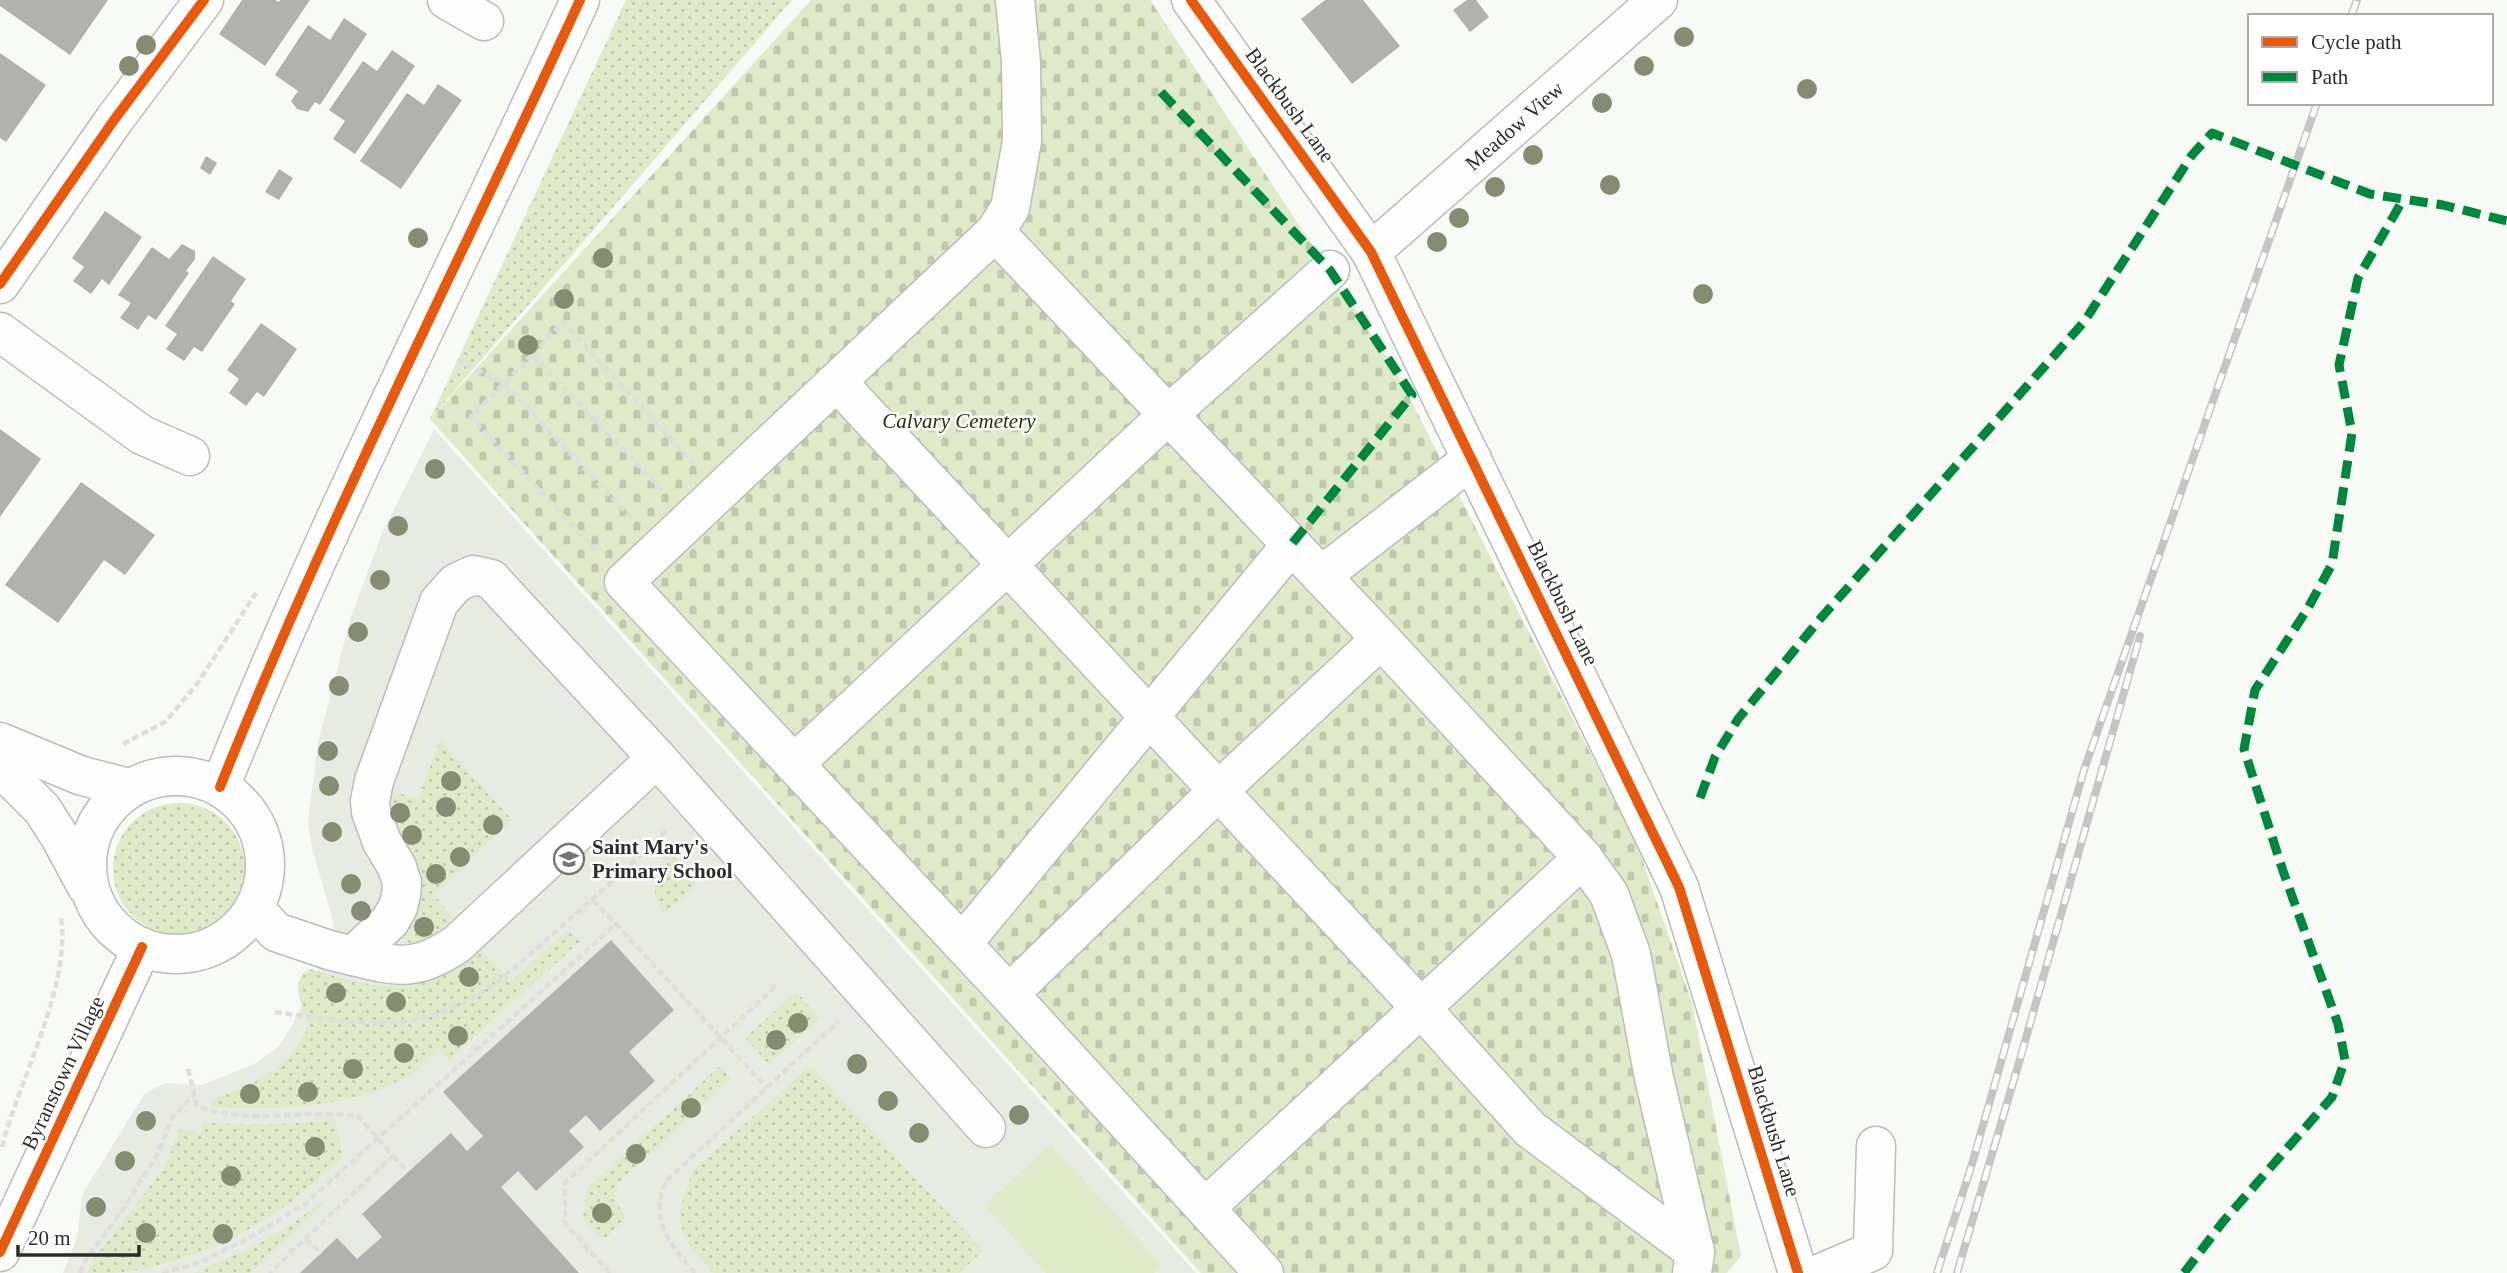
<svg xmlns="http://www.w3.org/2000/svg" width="2507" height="1273" font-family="Georgia,serif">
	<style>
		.built { fill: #e8ebe2 }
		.green { fill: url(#green-dots) }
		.cemetery { fill: url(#cemetery-stones) }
		.pitch { fill: #dfeac9 }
		.building { fill: #b1b2b0 }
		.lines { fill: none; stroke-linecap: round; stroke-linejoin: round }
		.minor-casing { stroke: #bcbcba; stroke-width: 41 }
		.path { stroke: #dededd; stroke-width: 4.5; stroke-dasharray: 7 3.5; stroke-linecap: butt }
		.minor { stroke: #fefefe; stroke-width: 38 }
		.rail-casing { stroke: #c5c5c5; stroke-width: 8 }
		.rail { stroke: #fff; stroke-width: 5; stroke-dasharray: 16; stroke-linecap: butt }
		.quiet { stroke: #00873e; stroke-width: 9; stroke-dasharray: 18 9; stroke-linecap: butt }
		.cycleway-casing { stroke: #fff; stroke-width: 15 }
		.cycleway { stroke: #e8590c; stroke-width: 10 }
		.tree { fill: #858c71 }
		.labels { text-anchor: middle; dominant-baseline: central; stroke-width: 5; stroke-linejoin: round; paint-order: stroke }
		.street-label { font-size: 21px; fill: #2c2d2a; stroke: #fff }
		.park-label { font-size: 21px; font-style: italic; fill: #273204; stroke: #fff }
		.poi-label { font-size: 21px; font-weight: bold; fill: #2c2d2a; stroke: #fff; text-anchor: start }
	</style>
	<defs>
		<pattern id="green-dots" width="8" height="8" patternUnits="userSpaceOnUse" patternTransform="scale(1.75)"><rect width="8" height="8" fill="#dfeac9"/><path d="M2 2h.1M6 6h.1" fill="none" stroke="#c0c9ad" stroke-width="1.8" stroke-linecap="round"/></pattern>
		<pattern id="cemetery-stones" width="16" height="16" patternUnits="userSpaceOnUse" patternTransform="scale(1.75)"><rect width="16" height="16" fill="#dfeac9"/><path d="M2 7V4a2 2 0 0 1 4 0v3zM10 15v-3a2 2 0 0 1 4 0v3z" fill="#c0c9ad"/></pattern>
	</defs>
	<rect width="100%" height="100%" fill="#f8faf6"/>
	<path class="built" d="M434 429 1196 1273H63L77 1238 82 1195 145 1093 166 1083 202 1085 255 1064 278 1047 294 1022 316 975 334 924 312 848 308 822 318 743 351 617 382 533Z"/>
	<g class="green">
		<path d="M626 0H792L430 419Z"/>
		<path d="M440 740 512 820 434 895 453 918C438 931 421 956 402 938L403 929 389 803 392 791 418 799Z"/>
		<circle cx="179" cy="869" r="66"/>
		<path d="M669 850 697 884 664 914C649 895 654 868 669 850Z"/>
		<path d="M567 931 580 941 449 1060 440 1049C432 1056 425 1065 416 1071 356 1109 281 1110 212 1107L210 1101C237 1090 273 1078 291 1054 298 1046 303 1035 309 1026 303 1009 287 977 311 969 382 991 417 998 481 950L511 981Z"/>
		<path d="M796 992 820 1018 769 1064 745 1038Z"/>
		<path d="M720 1066 731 1079 618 1183 614 1198 626 1218 603 1240 583 1219 587 1188Z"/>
		<path d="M808 1068H813L983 1251 959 1273H714L689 1246 683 1233 679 1212 693 1170Z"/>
		<path d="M335 1120 343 1158C325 1173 307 1189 289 1203 245 1237 181 1264 126 1272 113 1273 100 1273 88 1273L92 1261 164 1168 180 1129 201 1133 203 1122C248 1127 290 1124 335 1120Z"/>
		<path d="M336 1191 250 1273H194L251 1248 292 1224Z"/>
	</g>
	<path class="cemetery" d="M811 0H1150L1398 375 1637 845 1692 1003 1741 1256 1727 1273H1201L430 419Z"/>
	<path class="pitch" d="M1051 1144 1162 1265 1154 1273H1046L984 1206Z"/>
	<g class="building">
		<path d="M0 0H108L70 55 0 6Z"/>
		<path d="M242 0H275L279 2 280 0H310L265 66 219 34Z"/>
		<path d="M1325 0H1363L1400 46 1352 84 1301 19Z"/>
		<path d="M1467 0H1476L1489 17 1470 32 1453 10Z"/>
		<path d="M344 18 367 34 320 105 315 102 308 112 297 109 291 101 298 91 275 75 308 25 330 40Z"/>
		<path d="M392 50 415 66 355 154 333 139 345 121 329 110 363 61 377 71Z"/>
		<path d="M0 53 46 85 6 142 0 138Z"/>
		<path d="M438 84 462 100 401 189 360 161 407 93 424 105Z"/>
		<path d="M206 156 217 163 210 175 200 168Z"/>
		<path d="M279 169 293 178 279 200 265 192Z"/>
		<path d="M105 211 142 237 109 285 102 279 91 294 73 281 84 267 72 258Z"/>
		<path d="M182 244 195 251V259L186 271 189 273 156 320 148 315 138 330 120 318 131 303 118 295 152 247 169 259Z"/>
		<path d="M213 256 246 279 231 301 235 304 202 352 194 347 184 361 166 349 177 334 165 326Z"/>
		<path d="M261 323 297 349 264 397 257 392 246 406 229 393 239 379 227 370Z"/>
		<path d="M0 429 41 459 0 517Z"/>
		<path d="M81 482 155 535 125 575 104 560 58 623 5 585Z"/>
		<path d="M611 940 674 1010 629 1052 655 1081 600 1131 586 1115 569 1131 584 1147 536 1191 518 1171 501 1187 579 1273H300L337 1238 357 1259 382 1237 362 1214 451 1133 467 1151 483 1136 443 1092Z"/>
	</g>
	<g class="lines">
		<g class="minor-casing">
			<g id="minor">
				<path d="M447 0 484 21"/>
				<path d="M1191 0 1371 252 1679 887 1798 1273"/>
				<path d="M995 232 1010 208 1022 141 1021 62 1015 0"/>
				<path id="s1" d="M1371 252 1658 0"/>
				<path d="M0 284 114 120 204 0"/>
				<path d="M0 332 142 435 190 456"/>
				<path d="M837 382 1420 1007 1530 1129 1695 1252"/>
				<path d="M1321 576 1472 459"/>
				<path d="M0 742 82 776 129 788"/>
				<path d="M794 764 1168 415 1330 270"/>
				<path d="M0 767 42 809 60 837 87 887"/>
				<circle cx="176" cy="865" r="89"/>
				<path d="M220 787C327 519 460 262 580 0"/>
				<path d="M254 908 276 932 329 950 353 956 390 921 398 907 401 895 402 883 397 867 382 842 371 812 370 801 374 781 439 602 456 583 473 575 491 579 657 758"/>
				<path d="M962 944 1291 545"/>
				<path d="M353 956C398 967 416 972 457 944L657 758 986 1128"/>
				<path d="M1009 994 624 582 995 232 1381 639 1583 858 1609 894 1631 954 1654 1078 1695 1252 1692 1273"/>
				<path d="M1205 1208 1583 858"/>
				<path d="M0 1252 142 947"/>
				<path d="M1264 1273 1009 994 1218 791 1381 639"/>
				<path d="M1821 1273 1873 1251 1876 1146"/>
			</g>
		</g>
		<g class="path">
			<path d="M532 355 471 417 598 553"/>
			<path d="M457 360 504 383 633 520"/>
			<path d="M662 490 532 355 563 322 693 463"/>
			<path d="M123 744 165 722 197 684 256 593"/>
			<path d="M593 900 616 924"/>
			<path d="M275 1012C321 1019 368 1027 414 1020 471 1010 511 971 553 934 592 900 630 865 668 829"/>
			<path d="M188 1069 197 1106C250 1126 304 1108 358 1116L393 1156 269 1273"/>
			<path d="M2 1147C20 1076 71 988 61 916"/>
			<path d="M393 1156 408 1172"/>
			<path d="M306 1238 321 1254"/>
			<path d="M80 1273 85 1261 124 1208 157 1155 172 1118 193 1096"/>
			<path d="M162 1273 195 1264 244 1241 305 1204 616 924 767 1088"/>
			<path d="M610 1273 565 1224V1183L777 985"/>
			<path d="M695 1273C679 1255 656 1229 660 1203 660 1196 664 1188 666 1181L838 1022"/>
		</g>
		<use href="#minor" class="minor"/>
		<g class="rail-casing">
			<g id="rail">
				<path d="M2351 16 2357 0"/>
				<path d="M1937 1273 1972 1164 2084 770 2317 103"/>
				<path d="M1957 1273 2020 1059 2140 636"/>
			</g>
		</g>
		<use href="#rail" class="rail"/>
		<g class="quiet">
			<path d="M1161 92 1330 270 1412 395 1291 545"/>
			<path d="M1700 798 1715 757 1738 719 1820 619 2084 322 2192 155 2212 133 2370 194 2443 205 2507 221"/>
			<path d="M2184 1273 2222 1223 2332 1097 2345 1060 2338 1024 2283 871 2244 749 2255 690 2308 608 2332 564 2352 433 2339 365 2358 278 2404 198"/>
		</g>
		<g class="cycleway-casing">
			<g id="cycleway">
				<path d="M1191 0 1371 252 1679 887 1798 1273"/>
				<path d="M0 284 114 120 204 0"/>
				<path d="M220 787C327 519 460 262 580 0"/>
				<path d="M0 1252 142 947"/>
			</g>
		</g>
		<use href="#cycleway" class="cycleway"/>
	</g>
	<g class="tree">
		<circle cx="1684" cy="37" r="10"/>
		<circle cx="146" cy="45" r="10"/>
		<circle cx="129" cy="66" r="10"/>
		<circle cx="1644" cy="66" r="10"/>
		<circle cx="1807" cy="89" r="10"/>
		<circle cx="1602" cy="103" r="10"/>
		<circle cx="1533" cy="155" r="10"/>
		<circle cx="1610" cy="185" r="10"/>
		<circle cx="1495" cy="187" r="10"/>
		<circle cx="1459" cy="218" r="10"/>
		<circle cx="418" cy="238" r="10"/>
		<circle cx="1437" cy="242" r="10"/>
		<circle cx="603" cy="258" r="10"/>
		<circle cx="1703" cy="294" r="10"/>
		<circle cx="564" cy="299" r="10"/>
		<circle cx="528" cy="345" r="10"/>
		<circle cx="435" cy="469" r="10"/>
		<circle cx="398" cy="526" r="10"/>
		<circle cx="380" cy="580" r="10"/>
		<circle cx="358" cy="632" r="10"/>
		<circle cx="339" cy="686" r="10"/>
		<circle cx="328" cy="751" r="10"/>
		<circle cx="451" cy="781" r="10"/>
		<circle cx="329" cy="786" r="10"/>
		<circle cx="446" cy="807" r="10"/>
		<circle cx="400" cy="813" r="10"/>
		<circle cx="493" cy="825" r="10"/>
		<circle cx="332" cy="832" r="10"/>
		<circle cx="412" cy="835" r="10"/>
		<circle cx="460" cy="857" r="10"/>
		<circle cx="436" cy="874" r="10"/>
		<circle cx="351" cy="884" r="10"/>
		<circle cx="361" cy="911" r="10"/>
		<circle cx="424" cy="927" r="10"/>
		<circle cx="469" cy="977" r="10"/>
		<circle cx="336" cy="993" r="10"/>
		<circle cx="396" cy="1002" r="10"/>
		<circle cx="798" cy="1023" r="10"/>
		<circle cx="458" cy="1036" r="10"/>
		<circle cx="776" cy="1040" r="10"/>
		<circle cx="404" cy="1053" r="10"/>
		<circle cx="857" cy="1064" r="10"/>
		<circle cx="353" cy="1069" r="10"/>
		<circle cx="308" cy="1092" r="10"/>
		<circle cx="250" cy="1094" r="10"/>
		<circle cx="888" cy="1101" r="10"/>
		<circle cx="691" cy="1108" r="10"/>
		<circle cx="1019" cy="1115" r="10"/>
		<circle cx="146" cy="1121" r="10"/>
		<circle cx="919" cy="1133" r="10"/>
		<circle cx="315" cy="1147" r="10"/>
		<circle cx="636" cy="1154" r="10"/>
		<circle cx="125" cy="1161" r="10"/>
		<circle cx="231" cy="1176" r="10"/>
		<circle cx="96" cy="1207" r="10"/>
		<circle cx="602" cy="1213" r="10"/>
		<circle cx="146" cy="1233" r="10"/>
		<circle cx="223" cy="1234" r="10"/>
	</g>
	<defs>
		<g id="school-ring" transform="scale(1.575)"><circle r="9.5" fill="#fff" stroke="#737571" stroke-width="1.5"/><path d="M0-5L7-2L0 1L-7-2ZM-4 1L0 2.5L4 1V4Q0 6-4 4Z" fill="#737571"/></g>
	</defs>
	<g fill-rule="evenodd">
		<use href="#school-ring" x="569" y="859"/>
	</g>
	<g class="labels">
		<g class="street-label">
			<text transform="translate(1290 105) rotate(54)">Blackbush Lane</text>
			<text stroke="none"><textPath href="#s1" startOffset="191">Meadow View</textPath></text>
			<text transform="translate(1563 603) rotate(64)">Blackbush Lane</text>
			<text transform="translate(63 1073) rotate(-65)">Byranstown Village</text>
			<text transform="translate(1774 1131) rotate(73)">Blackbush Lane</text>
		</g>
		<g class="park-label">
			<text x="959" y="421">Calvary Cemetery</text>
		</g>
		<g class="poi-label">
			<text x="592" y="847">Saint Mary's<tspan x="592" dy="24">Primary School</tspan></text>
		</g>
	</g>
	<rect x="2248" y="14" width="245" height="91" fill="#ffffff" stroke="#ababaa" stroke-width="2"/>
	<rect x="2262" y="37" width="35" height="10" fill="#e8590c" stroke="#ababaa" stroke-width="2"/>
	<text x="2311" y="49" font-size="21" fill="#2c2d2a">Cycle path</text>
	<rect x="2262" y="72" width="35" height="10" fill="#00873e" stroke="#ababaa" stroke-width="2"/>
	<text x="2311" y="84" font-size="21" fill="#2c2d2a">Path</text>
	<path d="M18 1245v10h121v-10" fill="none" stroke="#2c2d2a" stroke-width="3.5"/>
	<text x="28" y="1245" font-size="21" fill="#2c2d2a" stroke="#ffffff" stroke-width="5" paint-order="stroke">20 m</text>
</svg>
